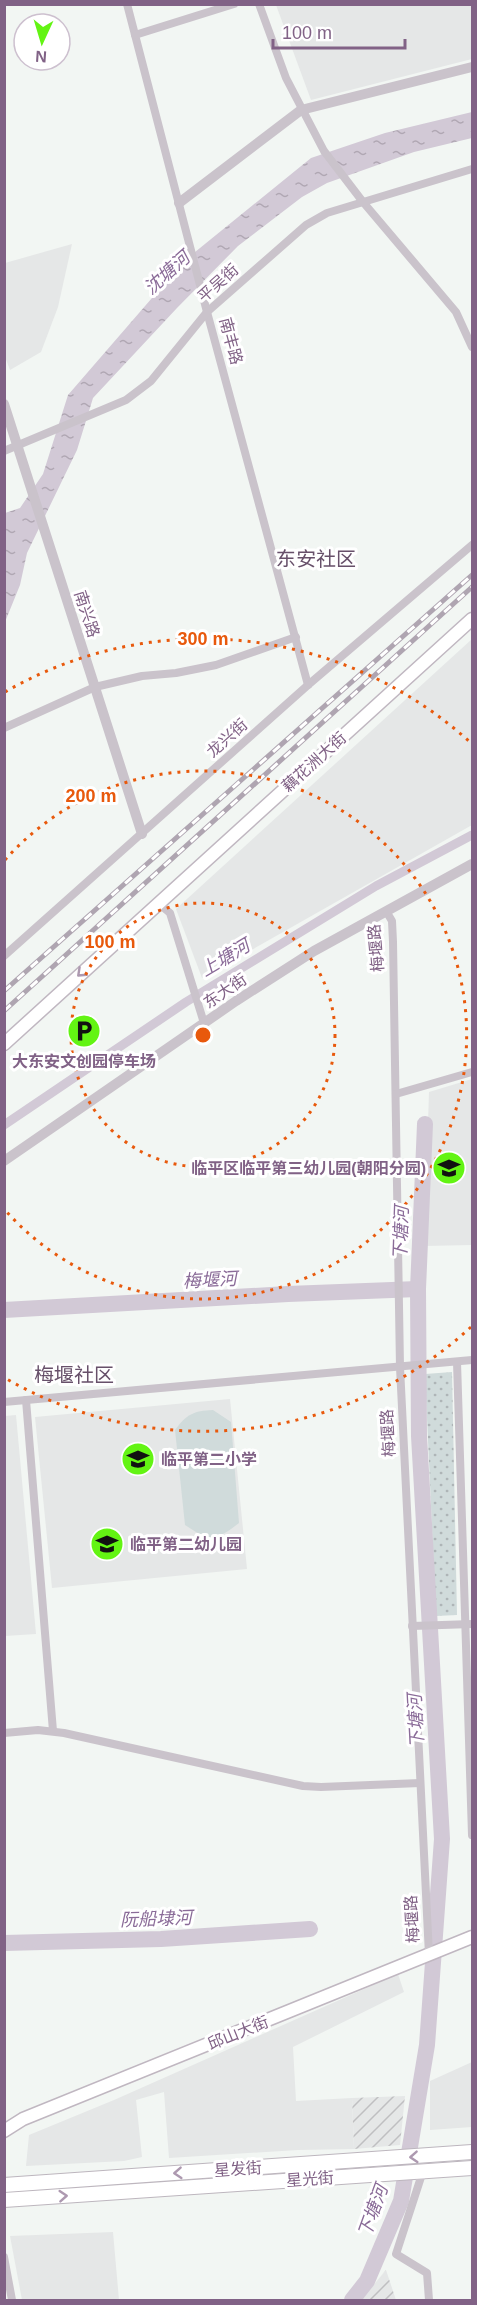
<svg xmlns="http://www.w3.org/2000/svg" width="477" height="2305" font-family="Helvetica,'Noto Sans SC',sans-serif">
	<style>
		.built { fill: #e5e7e7 }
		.industrial { fill: url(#industrial-furrows) }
		.grass { fill: #d0dbdb }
		.park { fill: url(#park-dots) }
		.water { fill: url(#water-ripples) }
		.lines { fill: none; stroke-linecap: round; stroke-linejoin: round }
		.canal { stroke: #d2c9d6; stroke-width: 9 }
		.river { stroke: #d2c9d6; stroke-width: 16 }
		.secondary-casing { stroke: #c0b7c1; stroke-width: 15 }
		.primary-casing { stroke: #bdb6be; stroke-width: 16 }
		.minor { stroke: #cac3cb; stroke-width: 8 }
		.tertiary { stroke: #cac3cb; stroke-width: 10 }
		.secondary { stroke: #fff; stroke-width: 12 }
		.primary { stroke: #fff; stroke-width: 14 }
		.rail-casing { stroke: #afa5b1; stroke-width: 5 }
		.rail { stroke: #fff; stroke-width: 3; stroke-dasharray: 9; stroke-linecap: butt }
		.oneway { stroke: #ad99b0 }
		.ring { fill: none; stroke: #e8590c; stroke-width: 3; stroke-dasharray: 3 6 }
		.labels { text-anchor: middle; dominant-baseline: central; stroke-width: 6; stroke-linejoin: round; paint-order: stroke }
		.street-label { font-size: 16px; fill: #816286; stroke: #fff }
		.poi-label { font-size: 16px; font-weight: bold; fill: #816286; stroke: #fff; text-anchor: start }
		.water-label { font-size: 18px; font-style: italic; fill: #8a6b98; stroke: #fff }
		.quarter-label { font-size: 20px; fill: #67506a; stroke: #fff }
		.centre { fill: #e8590c; stroke: #fff; stroke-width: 3 }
		.ring-label { font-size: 18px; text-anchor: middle; font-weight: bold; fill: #e8590c; stroke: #fff; stroke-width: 6; stroke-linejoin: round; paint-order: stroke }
	</style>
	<defs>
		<pattern id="industrial-furrows" width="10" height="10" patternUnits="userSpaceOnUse" patternTransform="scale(1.5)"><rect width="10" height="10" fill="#e5e7e7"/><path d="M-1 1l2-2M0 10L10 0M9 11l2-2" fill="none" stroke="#bfbfc1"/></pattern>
		<pattern id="park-dots" width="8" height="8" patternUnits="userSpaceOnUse" patternTransform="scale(1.5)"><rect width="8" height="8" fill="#d0dbdb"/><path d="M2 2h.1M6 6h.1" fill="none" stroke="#aeb5b7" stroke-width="1.8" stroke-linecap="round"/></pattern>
		<pattern id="water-ripples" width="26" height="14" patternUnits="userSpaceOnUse" patternTransform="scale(1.5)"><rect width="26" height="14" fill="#d2c9d6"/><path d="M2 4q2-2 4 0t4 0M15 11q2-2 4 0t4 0" fill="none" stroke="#b0a7b3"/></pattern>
	</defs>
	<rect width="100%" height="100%" fill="#f2f6f3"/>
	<g class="built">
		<path d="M276 5H471L472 59 311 100Z"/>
		<path d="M72 244 58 307 41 352 10 370 4 354 5 263Z"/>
		<path d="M472 639V825L202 978 176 909Z"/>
		<path d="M472 1079V1245L424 1246 429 1092Z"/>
		<path d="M230 1399 247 1569 52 1588 35 1417Z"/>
		<path d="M16 1415 36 1634 5 1636V1416Z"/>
		<path d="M398 1974 404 1992 293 2047 296 2101 352 2098 354 2149 298 2150 169 2158 164 2092 136 2100 142 2157 124 2161 26 2166 29 2135 114 2100Z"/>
		<path d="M472 2062V2127L430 2130V2081Z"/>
		<path d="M113 2232 119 2300H22L10 2236Z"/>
	</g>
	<g class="industrial">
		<path d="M405 2096 400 2145 354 2149 352 2098Z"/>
		<path d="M386 2270 396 2300H361Z"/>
	</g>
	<path class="grass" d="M213 1410 231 1422 239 1523C216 1541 210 1542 185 1525L175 1430C187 1414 193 1411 213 1410Z"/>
	<path class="park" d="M452 1372 457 1615 436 1616 425 1374Z"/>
	<path class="water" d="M472 112V138L414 152 327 183 302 197 238 246 177 308 93 398 77 450 27 553 20 585 5 622V513L20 508 43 474 68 395 184 261 311 158 385 133Z"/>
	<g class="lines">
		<path class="canal" d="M4 1125 186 1002 376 886 472 835"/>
		<g class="river">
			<path d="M4 1310 288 1294 418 1289"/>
			<path d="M4 1943 161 1939 310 1929"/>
			<path d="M352 2300 367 2281 401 2201 427 2045 442 1839 419 1436 418 1289 425 1124"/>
		</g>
		<g class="secondary-casing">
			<g id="secondary">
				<path d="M4 1044 472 619"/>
				<path d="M4 2131 23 2119 472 1937"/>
			</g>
		</g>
		<g class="primary-casing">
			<g id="primary">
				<path d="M4 2185 472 2152"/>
				<path d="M4 2200 472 2168"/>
			</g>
		</g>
		<g class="minor">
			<path d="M127 4 207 312 308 685"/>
			<path d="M259 4 286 78 324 151 363 202 456 312 472 347"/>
			<path d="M135 35 234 4"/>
			<path d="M4 451 126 400 151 381 207 312 306 225 327 213 472 169"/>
			<path d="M4 728 95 687 142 676 176 673 216 665 296 637"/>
			<path d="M158 903 170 913 204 1023"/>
			<path d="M386 911 392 921 393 942 400 1367 429 1955"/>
			<path d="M4 956 308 685 472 545"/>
			<path d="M396 1094 472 1072"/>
			<path d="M457 1362 472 1835"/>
			<path d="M26 1400 53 1731"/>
			<path d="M4 1402 472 1360"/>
			<path d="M412 1626 472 1624"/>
			<path d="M4 1733 38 1730 64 1733 303 1786 321 1787 420 1783"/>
			<path d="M423 2171 396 2254 427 2273 429 2300"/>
			<path d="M4 2257 12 2300"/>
		</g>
		<g class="tertiary">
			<path d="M179 203 301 110 472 67"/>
			<path d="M4 404 142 834"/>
			<path d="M4 1161 236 1001 314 951 472 864"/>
		</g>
		<use href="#secondary" class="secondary"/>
		<use href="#primary" class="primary"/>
		<g class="rail-casing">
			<g id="rail">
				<path d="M4 991 472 575"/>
				<path d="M4 1011 472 587"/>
			</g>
		</g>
		<use href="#rail" class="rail"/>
	</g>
	<defs><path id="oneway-chevron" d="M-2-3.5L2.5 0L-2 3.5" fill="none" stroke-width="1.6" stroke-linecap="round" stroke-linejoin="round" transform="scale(1.5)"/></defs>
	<g class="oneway">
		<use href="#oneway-chevron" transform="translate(81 973) rotate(137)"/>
		<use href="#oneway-chevron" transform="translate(414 2157) rotate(176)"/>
		<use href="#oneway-chevron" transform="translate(178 2173) rotate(176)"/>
		<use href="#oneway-chevron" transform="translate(63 2196) rotate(-4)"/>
	</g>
	<g class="ring">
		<circle cx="203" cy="1035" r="132"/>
		<path d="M5 860A264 264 0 1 1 5 1210"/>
		<path d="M471 1327A396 396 0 0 1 5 1378M5 692A396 396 0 0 1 471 743"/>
	</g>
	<defs>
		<g id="parking-disc" transform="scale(1.725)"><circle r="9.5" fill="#63f413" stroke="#fff"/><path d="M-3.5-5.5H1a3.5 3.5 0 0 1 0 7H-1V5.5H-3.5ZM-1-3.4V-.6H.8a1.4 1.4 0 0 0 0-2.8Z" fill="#111"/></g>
		<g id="school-disc" transform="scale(1.725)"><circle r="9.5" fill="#63f413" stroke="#fff"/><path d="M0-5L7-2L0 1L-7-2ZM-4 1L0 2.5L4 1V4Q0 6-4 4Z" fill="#111"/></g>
	</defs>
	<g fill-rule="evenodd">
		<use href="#parking-disc" x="84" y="1031"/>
		<use href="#school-disc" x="449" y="1168"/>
		<use href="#school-disc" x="138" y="1459"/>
		<use href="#school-disc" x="107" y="1544"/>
	</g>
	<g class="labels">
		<g class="street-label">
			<text transform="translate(218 283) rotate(-42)">平吴街</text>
			<text transform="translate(231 341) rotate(75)">南丰路</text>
			<text transform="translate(87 614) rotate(72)">南兴路</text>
			<text transform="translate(227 738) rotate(-42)">龙兴街</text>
			<text transform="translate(314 762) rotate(-42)">藕花洲大街</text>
			<text transform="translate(376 948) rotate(-95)">梅堰路</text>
			<text transform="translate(225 991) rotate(-34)">东大街</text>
			<text transform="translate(388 1433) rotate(-93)">梅堰路</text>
			<text transform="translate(412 1919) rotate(-93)">梅堰路</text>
			<text transform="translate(238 2033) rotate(-22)">邱山大街</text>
			<text transform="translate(238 2169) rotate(-4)">星发街</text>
			<text transform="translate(310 2179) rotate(-4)">星光街</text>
		</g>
		<g class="poi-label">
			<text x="84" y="1061" text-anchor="middle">大东安文创园停车场</text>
			<text x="426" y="1168" text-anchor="end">临平区临平第三幼儿园(朝阳分园)</text>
			<text x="161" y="1459">临平第二小学</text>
			<text x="130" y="1544">临平第二幼儿园</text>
		</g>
		<g class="water-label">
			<text transform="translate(167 273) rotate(-42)">沈塘河</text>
			<text transform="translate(225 958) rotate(-31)">上塘河</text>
			<text transform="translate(401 1233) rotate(-88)">下塘河</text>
			<text transform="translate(210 1280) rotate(-3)">梅堰河</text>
			<text transform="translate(416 1721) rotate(-93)">下塘河</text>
			<text transform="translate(156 1919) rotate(-2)">阮船埭河</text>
			<text transform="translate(373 2211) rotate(-70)">下塘河</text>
		</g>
		<g class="quarter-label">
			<text x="316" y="559">东安社区</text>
			<text x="74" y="1375">梅堰社区</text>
		</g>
	</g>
	<circle cx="203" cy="1035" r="9" class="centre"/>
	<g class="ring-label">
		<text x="203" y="645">300 m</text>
		<text x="91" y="802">200 m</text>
		<text x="110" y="948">100 m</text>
	</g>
	<rect width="477" height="2305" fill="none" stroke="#816286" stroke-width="12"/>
	<g transform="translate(42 42) rotate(184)"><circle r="28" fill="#ffffff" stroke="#cdc0cf" stroke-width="1.5"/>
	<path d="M0-4.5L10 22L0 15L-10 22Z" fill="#63f413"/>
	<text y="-9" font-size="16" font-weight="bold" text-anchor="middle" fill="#816286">N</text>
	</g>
	<path d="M273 39v9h132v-9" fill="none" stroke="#816286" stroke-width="3"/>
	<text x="282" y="39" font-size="18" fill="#816286" stroke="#ffffff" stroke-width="4.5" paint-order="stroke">100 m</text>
</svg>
